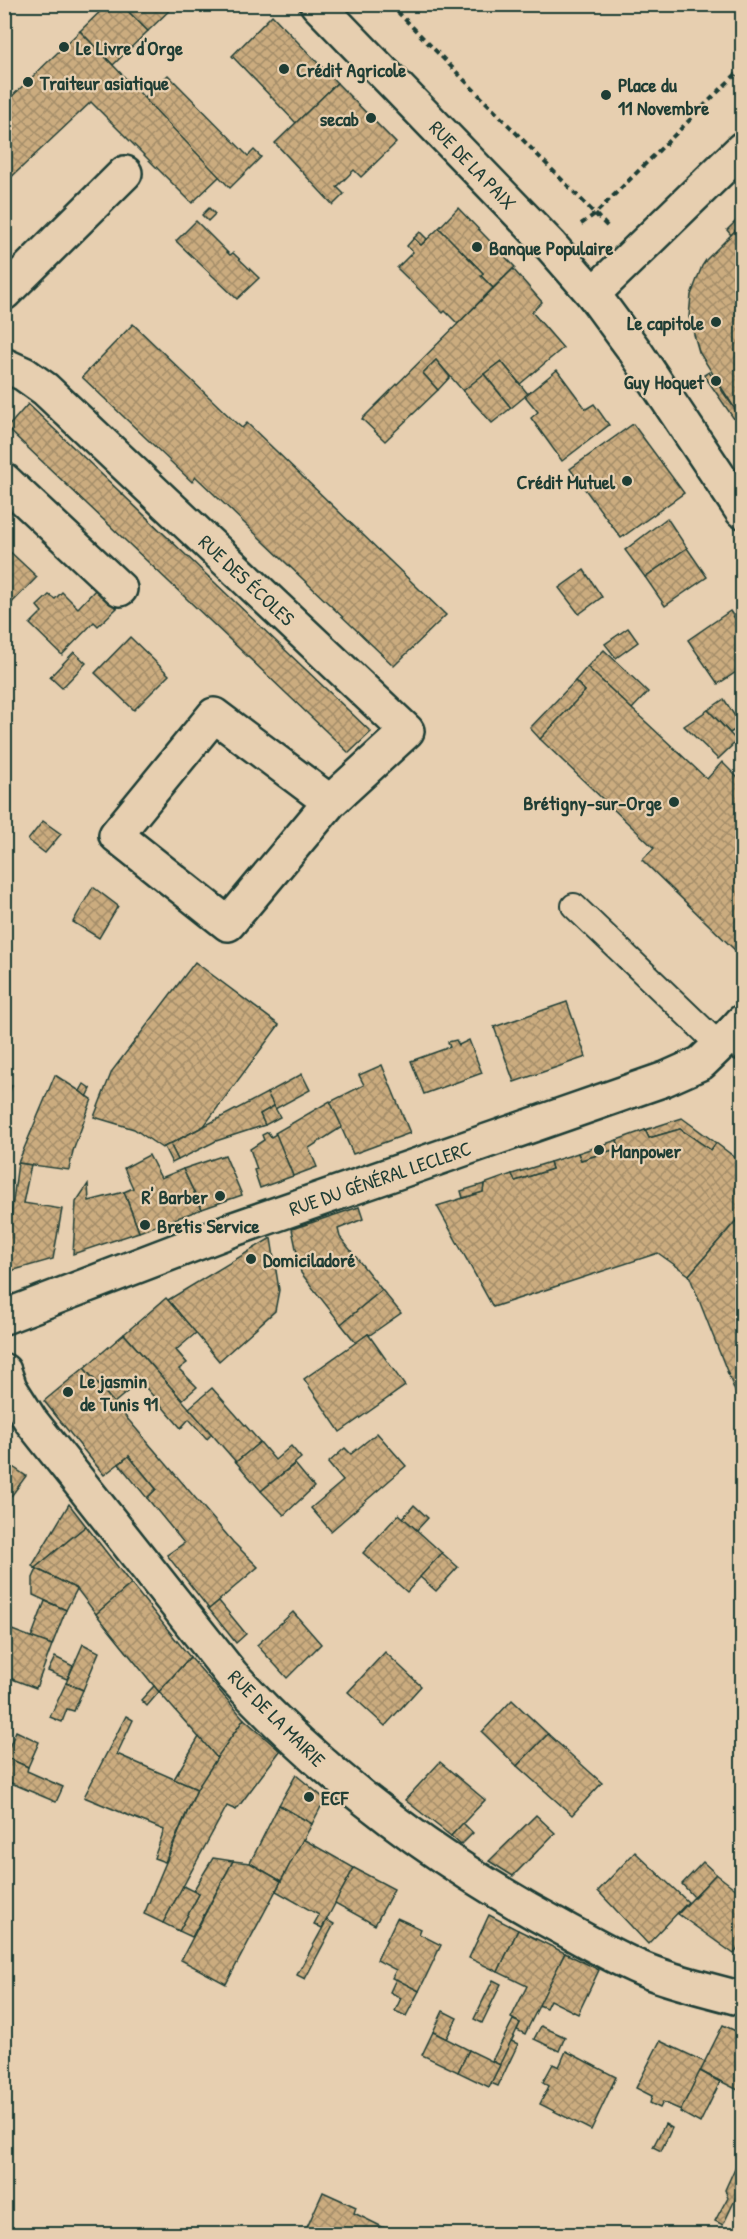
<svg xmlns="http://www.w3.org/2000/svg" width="747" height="2239" font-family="'Patrick Hand',sans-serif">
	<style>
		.building { fill: url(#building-cross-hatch); stroke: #1f3d34; stroke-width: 1.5 }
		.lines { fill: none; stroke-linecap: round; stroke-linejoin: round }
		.service-casing { stroke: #1f3d34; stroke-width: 28 }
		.minor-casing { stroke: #1f3d34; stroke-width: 38 }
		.tertiary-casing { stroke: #1f3d34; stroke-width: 38 }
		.secondary-casing { stroke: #1f3d34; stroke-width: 38 }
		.path { stroke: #1f3d34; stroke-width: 4; stroke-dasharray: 6 4.5; stroke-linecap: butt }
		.service { stroke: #e7cfb0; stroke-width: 24 }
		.minor { stroke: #e7cfb0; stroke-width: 33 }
		.tertiary { stroke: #e7cfb0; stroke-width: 33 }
		.secondary { stroke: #e7cfb0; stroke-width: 33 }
		.poi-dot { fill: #1f3d34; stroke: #e7cfb0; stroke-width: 2 }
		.labels { text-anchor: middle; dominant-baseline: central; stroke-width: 4.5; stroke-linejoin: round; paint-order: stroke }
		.poi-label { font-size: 20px; font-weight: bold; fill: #1f3d34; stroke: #e7cfb0; text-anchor: start }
		.street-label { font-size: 20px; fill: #1f3d34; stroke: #e7cfb0 }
	</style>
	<defs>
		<pattern id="building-cross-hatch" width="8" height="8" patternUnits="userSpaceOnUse" patternTransform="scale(1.5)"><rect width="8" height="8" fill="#cbac7f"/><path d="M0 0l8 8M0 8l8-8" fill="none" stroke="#a48d69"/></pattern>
	</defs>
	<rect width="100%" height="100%" fill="#e7cfb0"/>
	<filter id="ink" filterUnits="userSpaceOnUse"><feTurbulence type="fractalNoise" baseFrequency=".0167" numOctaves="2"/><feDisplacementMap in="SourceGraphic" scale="12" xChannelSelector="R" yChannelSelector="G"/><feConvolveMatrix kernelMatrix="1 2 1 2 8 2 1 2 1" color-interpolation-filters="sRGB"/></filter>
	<g filter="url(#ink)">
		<g class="building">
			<path d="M108 4H121L148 31 113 65 80 31Z"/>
			<path d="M121 4H176L148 31Z"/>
			<path d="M272 15 337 83 296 123 232 56Z"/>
			<path d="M80 31 220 176 192 203 91 102 4 184V104Z"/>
			<path d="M168 75 248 156 254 150 261 157 230 188 144 98Z"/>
			<path d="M337 83 396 143 361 177 354 170 337 187 344 194 333 205 275 143Z"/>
			<path d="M209 208 215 214 208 221 202 215Z"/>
			<path d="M458 208 515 267 493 288 481 276 483 273 439 228Z"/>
			<path d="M742 215V224L731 235 727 230Z"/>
			<path d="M196 221 230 255 233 253 259 278 237 299 176 241Z"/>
			<path d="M742 224V420L699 352 689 317 691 295 702 266 706 260Z"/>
			<path d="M439 228 483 273 481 276 493 288 458 324 445 311 443 313 397 268 413 252 407 246 414 238 421 245Z"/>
			<path d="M420 232 427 239 421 245 414 238Z"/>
			<path d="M513 269 542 302 532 312 563 348 520 384 501 361 463 391 436 360 423 373 438 390 385 441 362 419Z"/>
			<path d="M133 324 235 422 242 428 247 423 446 615 394 666 196 477 192 482 82 377Z"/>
			<path d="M436 360 450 377 438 390 423 373Z"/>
			<path d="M501 361 528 394 511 408 484 374Z"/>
			<path d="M557 370 586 409 594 404 609 425 562 461 531 418 538 412 525 396Z"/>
			<path d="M709 372 739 415 734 419 704 375Z"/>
			<path d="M484 374 511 408 492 423 463 391Z"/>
			<path d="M28 404 371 732 349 753 7 428Z"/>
			<path d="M633 424 684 493 621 538 570 469Z"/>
			<path d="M667 518 687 548 645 577 625 550Z"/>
			<path d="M4 546 37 577 4 611Z"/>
			<path d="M687 548 707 577 665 606 645 577Z"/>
			<path d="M584 570 602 597 579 614 559 588Z"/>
			<path d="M96 589 117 608 98 626 94 622 62 655 30 624 42 612 37 606 49 595 55 599 62 592 78 608Z"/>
			<path d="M730 611 742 629V668L718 684 688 640Z"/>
			<path d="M628 628 638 642 616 658 605 644Z"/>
			<path d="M130 637 169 675 134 710 95 673Z"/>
			<path d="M604 650 648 692 632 709 587 667Z"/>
			<path d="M74 652 86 663 62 688 50 677Z"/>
			<path d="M587 667 707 779 722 762 742 782V953L737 952 642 860 654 848 540 739 585 691 575 681Z"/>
			<path d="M575 681 585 691 540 739 530 728Z"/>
			<path d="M724 699 741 726 730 733 708 710Z"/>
			<path d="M708 710 737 741 718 759 684 726Z"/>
			<path d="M43 821 61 834 45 853 28 840Z"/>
			<path d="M93 887 118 906 99 938 73 922Z"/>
			<path d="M195 962 279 1025 204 1126 162 1148 134 1129 94 1117 112 1071Z"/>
			<path d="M567 1002 586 1057 514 1082 494 1027Z"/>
			<path d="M456 1040 459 1045 469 1040 482 1073 424 1094 411 1061 450 1047 448 1042Z"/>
			<path d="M382 1065 410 1133 353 1154 330 1102 364 1085 359 1075Z"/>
			<path d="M302 1074 310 1090 275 1109 267 1093Z"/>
			<path d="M55 1075 92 1099 73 1151 69 1170 18 1163Z"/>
			<path d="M4 1083 12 1086 4 1106Z"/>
			<path d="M84 1084 91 1089 87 1097 80 1091Z"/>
			<path d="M267 1093 274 1106 260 1114 265 1125 216 1141 178 1160 170 1144Z"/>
			<path d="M330 1101 342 1127 309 1148 317 1167 293 1176 275 1133Z"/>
			<path d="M274 1106 280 1117 265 1125 260 1114Z"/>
			<path d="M682 1118 716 1143 711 1150 680 1129 649 1138 645 1130Z"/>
			<path d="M680 1129 711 1150 716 1143 741 1162 736 1169 742 1173V1214L689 1275 658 1253 493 1307 437 1206 483 1192 484 1184 512 1174 515 1181 552 1169 550 1162 578 1153 581 1160 619 1148 617 1140 645 1130 649 1138Z"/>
			<path d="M268 1132 271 1137 276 1134 293 1176 260 1188 254 1170 257 1169 250 1149 264 1140 262 1135Z"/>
			<path d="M617 1140 619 1148 581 1160 578 1153Z"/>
			<path d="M170 1144 178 1160 172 1163 164 1147Z"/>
			<path d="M149 1155 161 1178 183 1169 202 1209 139 1232 124 1192 133 1188 124 1168Z"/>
			<path d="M225 1155 242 1195 202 1209 183 1169Z"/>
			<path d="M550 1162 552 1169 515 1181 512 1174Z"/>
			<path d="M741 1162 742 1163V1173L736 1169Z"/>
			<path d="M18 1163 31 1165 23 1203 62 1209 53 1259 11 1271 7 1268 5 1261Z"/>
			<path d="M88 1184 89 1201 124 1192 139 1232 73 1254 76 1202Z"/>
			<path d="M484 1184 483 1192 463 1198 461 1191Z"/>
			<path d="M359 1207 363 1219 338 1229 340 1237 382 1290 341 1324 301 1273 292 1229Z"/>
			<path d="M742 1214V1409L689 1275Z"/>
			<path d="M271 1238 279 1290 275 1311 219 1361 168 1300Z"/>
			<path d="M4 1240H8L5 1264 11 1271 4 1273Z"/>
			<path d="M382 1290 401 1313 370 1335 368 1334 356 1343 341 1324Z"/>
			<path d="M166 1298 196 1333 176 1350 187 1363 179 1369 197 1387 182 1400 124 1334Z"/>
			<path d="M124 1334 212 1434 207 1439 189 1419 181 1428 140 1381 114 1403 84 1368Z"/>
			<path d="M368 1334 405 1386 340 1432 304 1379Z"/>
			<path d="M84 1368 233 1542 258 1567 209 1609 167 1555 184 1543 147 1498 156 1489 129 1456 104 1475 44 1401Z"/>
			<path d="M212 1388 260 1442 236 1462 189 1408Z"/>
			<path d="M4 1424 11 1432 4 1444Z"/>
			<path d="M377 1433 406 1466 331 1531 311 1508 343 1481 328 1463 345 1448 351 1454Z"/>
			<path d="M260 1442 275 1460 291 1446 301 1458 261 1491 236 1462Z"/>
			<path d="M129 1456 156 1489 147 1498 119 1464Z"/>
			<path d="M4 1461 26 1476 4 1506Z"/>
			<path d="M295 1464 314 1487 284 1515 261 1491Z"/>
			<path d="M69 1504 86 1526 35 1568 32 1566Z"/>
			<path d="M414 1505 428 1518 417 1530 403 1518Z"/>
			<path d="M399 1514 442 1553 407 1592 363 1553Z"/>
			<path d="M86 1526 131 1584 96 1614 77 1589 35 1568Z"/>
			<path d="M442 1553 458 1567 436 1591 420 1577Z"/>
			<path d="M37 1569 77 1589 66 1610 33 1595V1578Z"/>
			<path d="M131 1584 190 1657 159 1692 96 1614Z"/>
			<path d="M45 1601 66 1610 52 1645 31 1638Z"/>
			<path d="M219 1601 246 1634 236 1643 209 1609Z"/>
			<path d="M293 1612 321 1644 287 1678 257 1645Z"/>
			<path d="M4 1627 52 1645 36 1688 4 1676Z"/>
			<path d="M83 1644 99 1652 83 1690 66 1683Z"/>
			<path d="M385 1652 421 1686 385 1726 348 1692Z"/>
			<path d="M55 1657 73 1666 67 1679 48 1671Z"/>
			<path d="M190 1657 244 1719 217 1758 159 1692Z"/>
			<path d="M66 1683 83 1690 74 1711 67 1709 62 1722 50 1717Z"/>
			<path d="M154 1686 159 1692 147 1706 141 1700Z"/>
			<path d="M512 1700 548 1734 517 1766 482 1732Z"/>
			<path d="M126 1716 133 1720 117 1754 197 1789 165 1862 154 1858 164 1830 84 1797Z"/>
			<path d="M244 1719 280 1751 236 1810 227 1806 163 1923 144 1914 201 1780Z"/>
			<path d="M16 1731 39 1742 28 1767 5 1757Z"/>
			<path d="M548 1734 602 1783 572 1815 517 1766Z"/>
			<path d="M199 1737 217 1758 197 1789 174 1779Z"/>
			<path d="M5 1757 28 1767 27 1771 63 1787 56 1802 4 1780Z"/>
			<path d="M440 1762 485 1800 451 1836 405 1800Z"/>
			<path d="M296 1775 325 1799 312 1824 279 1805Z"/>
			<path d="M279 1805 312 1824 281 1881 250 1863Z"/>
			<path d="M536 1815 555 1833 513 1876 489 1861Z"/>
			<path d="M463 1823 473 1833 461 1845 451 1836Z"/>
			<path d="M303 1839 354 1868 322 1928 314 1924 319 1915 276 1891Z"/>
			<path d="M635 1852 688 1902 648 1944 598 1891Z"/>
			<path d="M213 1858 233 1861 192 1937 179 1931 199 1894 193 1891Z"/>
			<path d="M233 1861 250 1863 281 1881 226 1984 181 1960Z"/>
			<path d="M703 1862 716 1874 694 1897 682 1884Z"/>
			<path d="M354 1868 394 1889 375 1925 335 1903Z"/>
			<path d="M716 1874 742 1894V1943L734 1954 678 1914Z"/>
			<path d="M183 1886 199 1894 179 1931 163 1923Z"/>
			<path d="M489 1915 518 1930 498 1972 469 1958Z"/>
			<path d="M397 1918 421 1929 419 1934 441 1945 419 1991 392 1978 396 1970 377 1960Z"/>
			<path d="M327 1920 334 1924 305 1979 297 1975Z"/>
			<path d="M518 1930 565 1953 525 2034 517 2030 520 2023 511 2018 527 1986 498 1972Z"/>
			<path d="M565 1953 599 1970 578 2014 550 2000 546 2008 539 2005Z"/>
			<path d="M396 1979 419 1991 406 2016 395 2011 401 1998 390 1992Z"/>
			<path d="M493 1980 501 1984 482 2023 474 2019Z"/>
			<path d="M443 2011 457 2018 446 2039 433 2032Z"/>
			<path d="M513 2020 520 2023 500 2065 492 2061Z"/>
			<path d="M723 2025 742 2034V2092L700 2071Z"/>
			<path d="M541 2026 565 2037 559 2051 534 2039Z"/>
			<path d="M433 2032 469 2050 458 2072 422 2055Z"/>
			<path d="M511 2041 518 2044 498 2086 491 2083Z"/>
			<path d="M660 2041 705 2062 681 2110 663 2102 660 2108 650 2103 652 2096 636 2088Z"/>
			<path d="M469 2050 500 2065 489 2087 458 2072Z"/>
			<path d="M566 2051 616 2077 591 2130 540 2104 549 2086 543 2082 553 2064 559 2067Z"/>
			<path d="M700 2071 720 2082 700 2123 680 2112Z"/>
			<path d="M665 2124 672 2128 661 2151 653 2147Z"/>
			<path d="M742 2140V2185L723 2225 715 2221 728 2197 725 2190 739 2159 735 2156Z"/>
			<path d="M323 2192 356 2207 354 2213 393 2232 392 2234H304Z"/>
		</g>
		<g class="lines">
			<g class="service-casing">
				<path id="service" d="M574 906 719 1045"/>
			</g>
			<g class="minor-casing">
				<g id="minor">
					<path d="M317 4 551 246 593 294 635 351 742 511"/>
					<path d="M4 293 125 173"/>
					<path d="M593 294 742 149"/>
					<path d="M4 365 24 374 45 389 407 731 330 802 228 924 116 835 214 715 330 802"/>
					<path d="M4 480 120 589"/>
					<path d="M4 1371 10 1388 31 1421 232 1675C327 1779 441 1864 566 1930 592 1944 619 1960 647 1971 677 1983 711 1990 742 1999"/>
				</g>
			</g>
			<g class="tertiary-casing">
				<path id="tertiary" d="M4 1317 231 1230 665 1079 701 1063 733 1032"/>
			</g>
			<g class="secondary-casing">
				<path id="secondary" d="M742 1022 733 1032 742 1043"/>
			</g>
			<g class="path">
				<path d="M390 4 608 227"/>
				<path d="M581 224 595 214 742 68"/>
			</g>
			<use href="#service" class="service"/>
			<use href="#minor" class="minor"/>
			<use href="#tertiary" class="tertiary"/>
			<use href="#secondary" class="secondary"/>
		</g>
	</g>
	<g class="poi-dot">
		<circle cx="64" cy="47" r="6"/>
		<circle cx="284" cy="69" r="6"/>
		<circle cx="28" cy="82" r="6"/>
		<circle cx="606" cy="95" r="6"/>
		<circle cx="371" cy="118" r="6"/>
		<circle cx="477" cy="247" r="6"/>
		<circle cx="716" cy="322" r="6"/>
		<circle cx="716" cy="381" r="6"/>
		<circle cx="627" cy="481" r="6"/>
		<circle cx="674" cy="802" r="6"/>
		<circle cx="599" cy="1150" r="6"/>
		<circle cx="220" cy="1196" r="6"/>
		<circle cx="145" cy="1225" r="6"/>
		<circle cx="251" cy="1259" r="6"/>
		<circle cx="68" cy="1392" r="6"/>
		<circle cx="309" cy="1797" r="6"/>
	</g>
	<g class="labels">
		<g class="poi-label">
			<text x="76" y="47">Le Livre d'Orge</text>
			<text x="296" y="69">Crédit Agricole</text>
			<text x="40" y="82">Traiteur asiatique</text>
			<text x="618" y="84">Place du<tspan x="618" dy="23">11 Novembre</tspan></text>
			<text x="359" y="118" text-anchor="end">secab</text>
			<text x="489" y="247">Banque Populaire</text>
			<text x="704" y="322" text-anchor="end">Le capitole</text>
			<text x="704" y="381" text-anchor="end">Guy Hoquet</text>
			<text x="615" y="481" text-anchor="end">Crédit Mutuel</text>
			<text x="662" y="802" text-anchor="end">Brétigny-sur-Orge</text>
			<text x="611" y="1150">Manpower</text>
			<text x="208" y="1196" text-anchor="end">R' Barber</text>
			<text x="157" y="1225">Bretis Service</text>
			<text x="263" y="1259">Domiciladoré</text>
			<text x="80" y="1380">Le jasmin<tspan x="80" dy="23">de Tunis 91</tspan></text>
			<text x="321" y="1797">ECF</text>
		</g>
		<g class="street-label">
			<text transform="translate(473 165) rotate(46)">RUE DE LA PAIX</text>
			<text transform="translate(247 580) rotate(43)">RUE DES ÉCOLES</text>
			<text transform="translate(380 1178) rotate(-19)">RUE DU GÉNÉRAL LECLERC</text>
			<text transform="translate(277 1718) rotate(45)">RUE DE LA MAIRIE</text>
		</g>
	</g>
	<rect width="747" height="2239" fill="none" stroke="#e7cfb0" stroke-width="24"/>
	<rect x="12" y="12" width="723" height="2215" fill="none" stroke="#1f3d34" stroke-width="2" filter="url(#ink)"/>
</svg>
